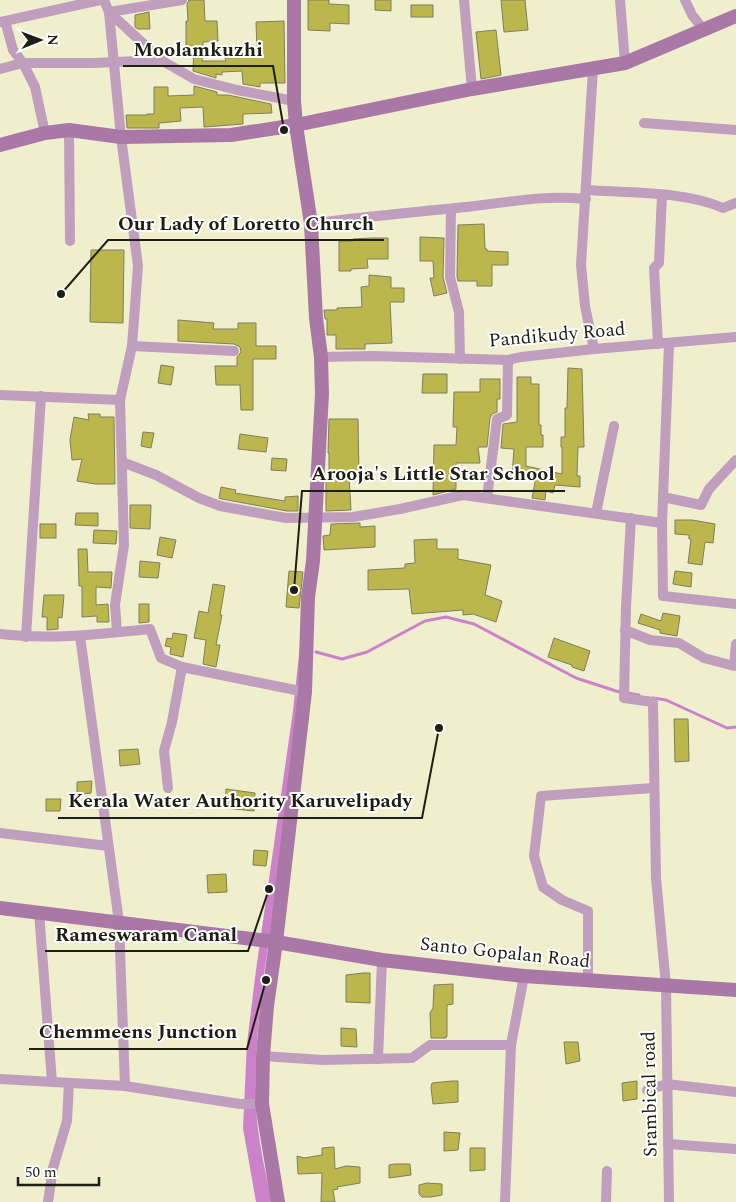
<svg xmlns="http://www.w3.org/2000/svg" width="736" height="1202" font-family="Spectral,serif">
	<style>
		.water { fill: #cc82c8 }
		.lines { fill: none; stroke-linecap: round; stroke-linejoin: round }
		.stream { stroke: #cc82c8; stroke-width: 3 }
		.building { fill: #bcb74c; stroke: #7e7e60 }
		.street { stroke: #c09ebd; stroke-width: 10 }
		.secondary { stroke: #a978a6; stroke-width: 14 }
		.labels { text-anchor: middle; dominant-baseline: central; stroke-width: 4; stroke-linejoin: round; paint-order: stroke }
		.street-label { font-size: 19px; fill: #1e1e12; stroke: #fff }
		.leader { fill: none; stroke: #1e1e12; stroke-width: 2 }
		.callout-dot { fill: #1e1e12; stroke: #fff; stroke-width: 2 }
		.callout-label { font-size: 20px; text-anchor: middle; font-weight: bold; fill: #1e1e12; stroke: #fff; stroke-width: 4; stroke-linejoin: round; paint-order: stroke }
	</style>
	<rect width="100%" height="100%" fill="#efefce"/>
	<path class="water" d="M313 523 306 649 271 929C261 987 254 1046 256 1104 257 1137 265 1170 272 1202H256L243 1128 247 1043 256 970 293 711Z"/>
	<g class="lines">
		<g class="stream">
			<path d="M316 652 342 659 367 652 425 621 446 617 474 624 576 678 616 691 639 695"/>
			<path d="M653 698 666 700 727 728 736 727"/>
		</g>
	</g>
	<g class="building">
		<path d="M189 0H204L205 21H217L218 41 203 42 202 61H226L225 58 253 57V50H257L256 22 284 21 285 83H260V87L243 84 242 71 222 72V75L216 74V78L193 71 194 46H186V21H188L187 4Z"/>
		<path d="M308 0H329V4L349 5V24L330 23V31L308 30Z"/>
		<path d="M375 0H391V11L375 10Z"/>
		<path d="M501 0H525L528 30 504 32Z"/>
		<rect x="411" y="5" width="22" height="12"/>
		<path d="M149 12 150 29H138L135 27V15Z"/>
		<path d="M496 30 501 75 481 79 476 32Z"/>
		<path d="M194 86 217 92V95H228L271 104 272 113 243 114V124L204 127 203 107 180 108 181 121 159 123V128H127L126 115H147V114H154V87H168V96L194 95Z"/>
		<path d="M484 224 485 249H487V251L508 252V265H492V286H477V281H458L457 276 458 225Z"/>
		<path d="M420 237 444 238 443 277 447 293 434 296 430 278H434L433 261H420Z"/>
		<path d="M372 238H388V259H367L368 268 351 269V271H339V241H353V239Z"/>
		<path d="M91 250H124L123 323 90 322Z"/>
		<path d="M369 275 391 277V288H404V302H390L392 343 365 344V349H336V335H327V319H325L324 310H337V308L362 307 361 287 369 286Z"/>
		<path d="M178 320 214 323 213 329H238V323H256V346H276V359H253V410H241L240 385H216L215 366H237V357L241 352 240 347 234 344 178 341Z"/>
		<path d="M161 365 174 367 171 385 158 383Z"/>
		<path d="M568 368 582 369 584 447H578L577 476H580V487L555 485 553 493 546 491 545 500 532 498 536 477 512 475 514 449 501 448 503 424 517 422V377H531V384H539V425H541V435H543V447H526V466L562 474V447H561V437H565V408H567Z"/>
		<path d="M423 374H447V393H422Z"/>
		<path d="M480 379H500V399H497V412L492 414 490 418 487 447H478L480 463H456V489L433 495 434 445H456L457 427H453L454 392H480Z"/>
		<path d="M88 414H100V417H114L115 484H95L77 481 82 459 72 460 70 440 74 417 89 420Z"/>
		<path d="M329 419H358L359 477H349L351 510 326 511V478H328V470H329V453H328Z"/>
		<path d="M143 432 154 433 151 448 141 446Z"/>
		<path d="M240 434 268 438 266 452 238 449Z"/>
		<path d="M272 458 287 459 286 471 271 470Z"/>
		<path d="M221 487 236 490 235 493 285 501V497L298 496V511H287L222 499 219 498Z"/>
		<path d="M130 505H151L150 529 130 528Z"/>
		<path d="M76 513H98V526L75 525Z"/>
		<path d="M675 520H692L715 524 713 543 705 542 702 565 688 563 691 539H689V535L675 534Z"/>
		<path d="M360 523V527L375 526V547L324 550 323 536 330 535 331 524Z"/>
		<rect x="40" y="524" width="16" height="14"/>
		<path d="M94 530 117 531 116 544 93 543Z"/>
		<path d="M160 537 176 540 172 558 157 555Z"/>
		<path d="M437 539V549H458V559L491 565 485 595 502 601 496 622 473 614 463 615V610L412 614 409 589 368 590V570L405 568V564L415 563 414 540Z"/>
		<path d="M78 549H87L88 572H112L111 588 96 587V605L108 604 109 622H97V616L82 617V586H79Z"/>
		<path d="M140 561 160 563 158 578 139 577Z"/>
		<path d="M289 571 303 572 299 608 286 607Z"/>
		<path d="M675 571 692 573 691 587 673 584Z"/>
		<path d="M213 584 225 586 220 615H222L216 645H220L216 667 203 664 206 640 194 638 199 611 208 613Z"/>
		<path d="M44 595H64L62 618 58 617V629L47 630V617H42Z"/>
		<path d="M139 604H149V622L139 623Z"/>
		<path d="M663 613 680 616 677 636 660 633V630L638 623 641 614 661 621Z"/>
		<path d="M173 633 187 635 183 657 170 654 171 647 165 646 167 638 172 639Z"/>
		<path d="M554 638 590 651 584 671 572 667V665L548 657Z"/>
		<path d="M674 719H688L689 761 675 762Z"/>
		<path d="M138 749 140 764 120 766 119 750Z"/>
		<path d="M92 781 91 793 77 795V782Z"/>
		<path d="M226 789 255 793 254 811 225 808Z"/>
		<path d="M46 799H61L60 811H46Z"/>
		<path d="M254 850 268 851 266 866 253 865Z"/>
		<path d="M226 874 227 892 208 893 207 875Z"/>
		<path d="M363 973H370V1003L346 1002V975Z"/>
		<path d="M453 984V1004L447 1005V1036L446 1038H431L430 1013 433 1008 434 985Z"/>
		<path d="M341 1028 356 1029 357 1047 341 1046Z"/>
		<path d="M564 1042H578L580 1061 566 1064Z"/>
		<path d="M452 1081H458V1102L433 1104 431 1088 432 1083Z"/>
		<path d="M637 1081V1099L623 1101 622 1083Z"/>
		<path d="M444 1132 460 1133 458 1150 444 1151Z"/>
		<path d="M334 1147 335 1169 346 1166 360 1167V1183L337 1187 338 1189 333 1190 335 1202H321L322 1173 298 1174 297 1156 304 1158 322 1155V1148Z"/>
		<path d="M470 1148H485V1170L470 1171Z"/>
		<path d="M394 1164H410L411 1175 389 1178V1165Z"/>
		<path d="M427 1183 442 1184V1195L431 1197H422L419 1194V1185Z"/>
	</g>
	<g class="lines">
		<g class="street">
			<path d="M104 0 109 12 161 60 194 79 237 90 294 101"/>
			<path d="M464 0 472 89"/>
			<path d="M620 0 625 63"/>
			<path d="M685 0 692 15 704 30"/>
			<path d="M5 21 13 50 23 63 35 87 45 133"/>
			<path d="M0 22 100 0"/>
			<path d="M0 69 23 63H93L161 60"/>
			<path d="M593 69 581 265 585 306 594 349"/>
			<path d="M644 123 736 130"/>
			<path d="M69 130 70 241"/>
			<path d="M586 190C628 193 685 191 723 208L736 203"/>
			<path d="M451 209 450 277 459 312 460 359"/>
			<path d="M311 224C359 217 408 213 456 208 501 204 541 194 586 199"/>
			<path d="M658 344 654 268 659 263 662 195"/>
			<path d="M669 344 662 523 663 596 736 604"/>
			<path d="M132 346 234 351"/>
			<path d="M321 357 373 356 508 360 521 357 594 349 736 337"/>
			<path d="M0 395 120 400"/>
			<path d="M122 462 156 475 199 498 220 506 286 518 353 517 400 509 463 495 662 523"/>
			<path d="M663 497 701 505 709 489 736 460"/>
			<path d="M487 498 497 419 507 415 508 360"/>
			<path d="M596 513 614 426"/>
			<path d="M631 518 626 607 624 698 653 702 656 878 666 986 669 1202"/>
			<path d="M625 630 650 640 679 643 704 658 734 666 736 644"/>
			<path d="M117 632 115 605 124 545 120 400 132 346 138 266 121 137 109 12 182 0"/>
			<path d="M0 634C50 640 100 634 150 629L161 658 182 667 305 692"/>
			<path d="M80 636 119 922 125 1086"/>
			<path d="M26 637 41 396"/>
			<path d="M168 788 164 751 172 722 182 667"/>
			<path d="M0 833 108 846"/>
			<path d="M39 912 52 1082"/>
			<path d="M588 980V911L562 900 543 887 534 856 541 796 653 788"/>
			<path d="M263 1056 323 1060 412 1058 430 1045H511"/>
			<path d="M378 1059 382 960"/>
			<path d="M0 1079 125 1086 240 1104H262"/>
			<path d="M647 1090 667 1084 736 1092"/>
			<path d="M668 1144 736 1149"/>
			<path d="M48 1202 53 1168 67 1121 69 1083"/>
			<path d="M505 1202 511 1045 524 976"/>
			<path d="M606 1202 607 1171"/>
		</g>
		<g class="secondary">
			<path d="M0 145 45 133 69 130 121 137 231 135 296 125 472 89 625 63 736 16"/>
			<path d="M0 908 276 942 382 960 524 976 736 990"/>
			<path d="M278 1202 262 1104 263 1056 267 1006 276 942 305 692 308 597 313 561 322 394 321 357 316 318 311 224 296 125 294 101V0"/>
		</g>
	</g>
	<g class="labels">
		<g class="street-label">
			<text transform="translate(557 335) rotate(-5)">Pandikudy Road</text>
			<text transform="translate(505 953) rotate(6)">Santo Gopalan Road</text>
			<text transform="translate(650 1094) rotate(-91)">Srambical road</text>
		</g>
	</g>
	<path class="leader" d="M284 130L273 66H123M61 294L108 240H384M294 590L302 491H565M439 728L422 818H58M269 889L248 951H45M266 980L247 1049H29"/>
	<g class="callout-dot">
		<circle cx="284" cy="130" r="5"/>
		<circle cx="61" cy="294" r="5"/>
		<circle cx="294" cy="590" r="5"/>
		<circle cx="439" cy="728" r="5"/>
		<circle cx="269" cy="889" r="5"/>
		<circle cx="266" cy="980" r="5"/>
	</g>
	<g class="callout-label">
		<text x="198" y="56">Moolamkuzhi</text>
		<text x="246" y="230">Our Lady of Loretto Church</text>
		<text x="433" y="480">Arooja's Little Star School</text>
		<text x="240" y="807">Kerala Water Authority Karuvelipady</text>
		<text x="146" y="941">Rameswaram Canal</text>
		<text x="138" y="1038">Chemmeens Junction</text>
	</g>
	<g transform="translate(40 40) rotate(89)" stroke="#ffffff" stroke-width="4" paint-order="stroke">
	<path d="M0-4L9 19L0 12L-9 19Z" fill="#1e1e12"/>
	<text y="-8" font-size="14" font-weight="bold" text-anchor="middle" fill="#1e1e12">N</text>
	</g>
	<path d="M18 1177v8h81v-8" fill="none" stroke="#1e1e12" stroke-width="2.5"/>
	<text x="25" y="1177" font-size="15" fill="#1e1e12" stroke="#ffffff" stroke-width="4" paint-order="stroke">50 m</text>
</svg>
